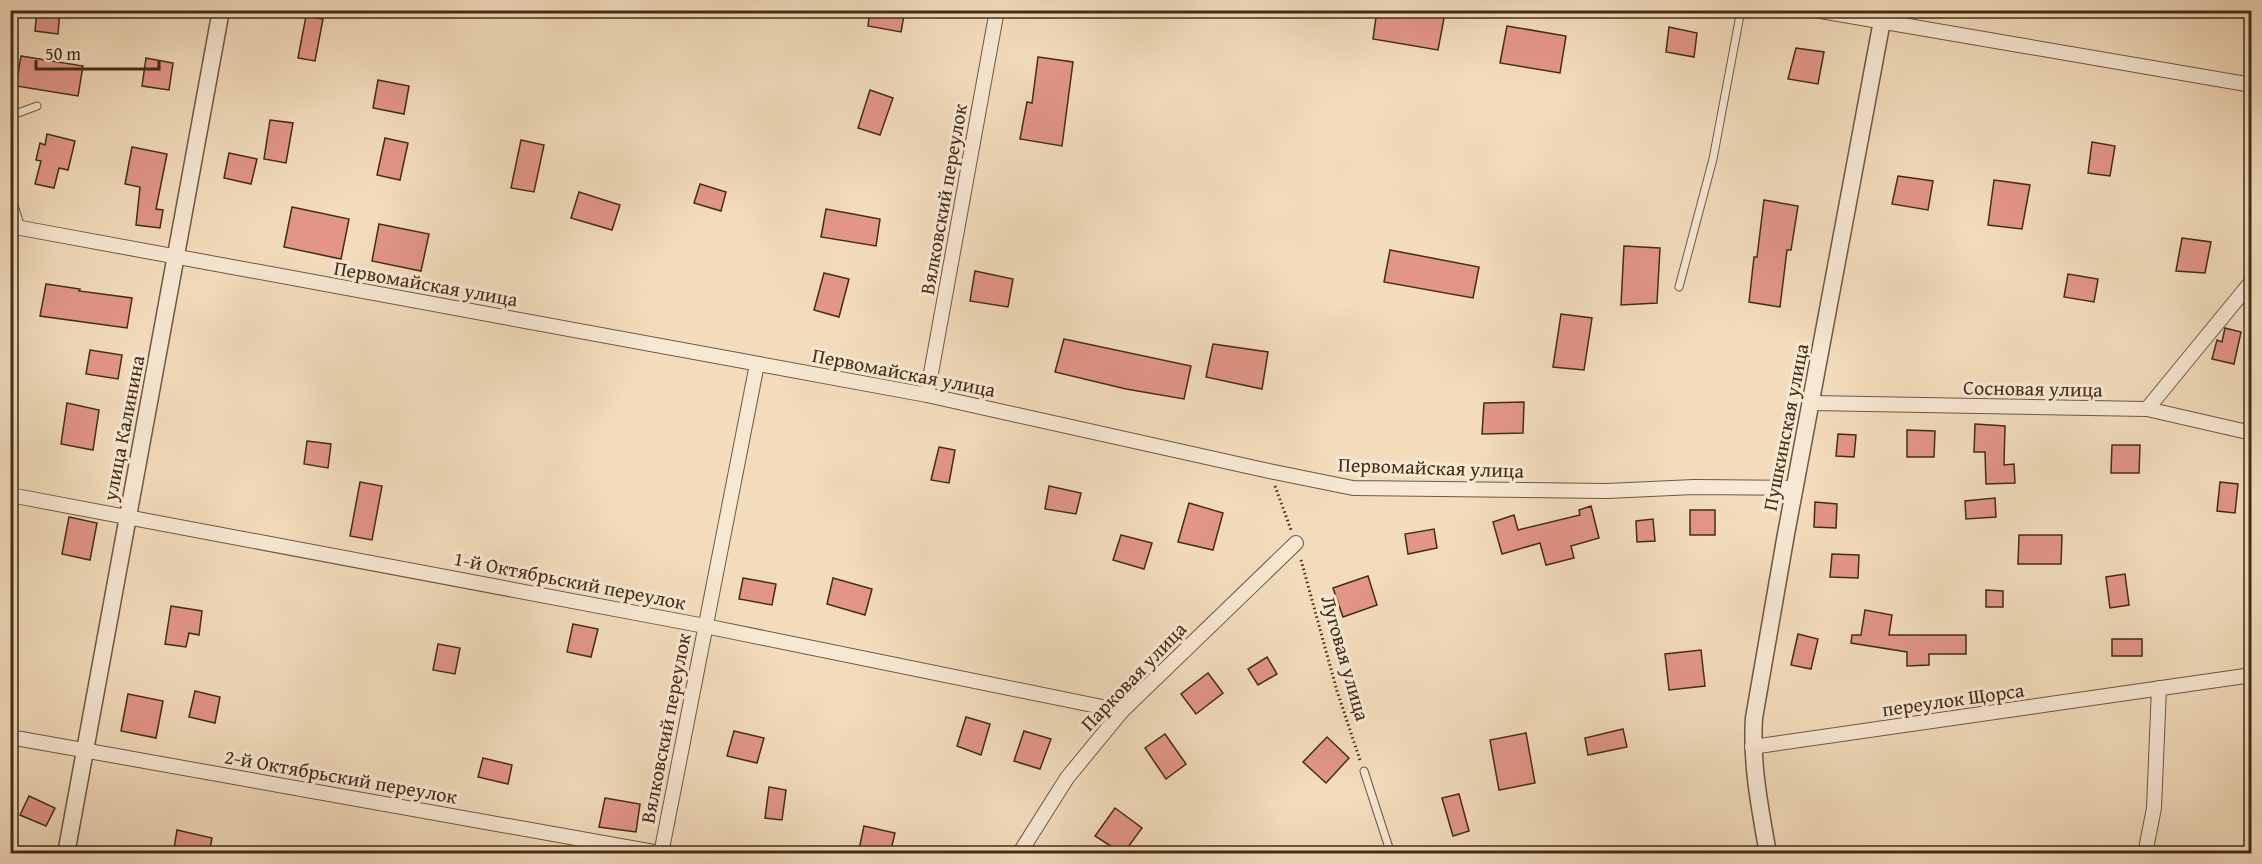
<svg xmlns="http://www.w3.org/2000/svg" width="2262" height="864" font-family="'Gentium Book Plus',serif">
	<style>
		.building { fill: #e39688; stroke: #432c18; stroke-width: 1.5 }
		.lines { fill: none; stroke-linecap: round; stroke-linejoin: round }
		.service-casing { stroke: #6f5841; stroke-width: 9 }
		.minor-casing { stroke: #6f5841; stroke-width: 16 }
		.tertiary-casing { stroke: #6f5841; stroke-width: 19 }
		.path { stroke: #432c18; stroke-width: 3; stroke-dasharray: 1.5 3; stroke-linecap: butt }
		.service { stroke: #f7e8d3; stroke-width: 7 }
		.minor { stroke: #f7e8d3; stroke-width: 14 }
		.tertiary { stroke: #f7e8d3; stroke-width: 16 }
		.labels { text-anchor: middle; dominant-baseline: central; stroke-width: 6; stroke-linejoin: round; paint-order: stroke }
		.street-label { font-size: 20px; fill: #432c18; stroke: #f7e8d3 }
	</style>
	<rect width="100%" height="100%" fill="#f3dcbc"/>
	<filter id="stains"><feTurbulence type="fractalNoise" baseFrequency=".00333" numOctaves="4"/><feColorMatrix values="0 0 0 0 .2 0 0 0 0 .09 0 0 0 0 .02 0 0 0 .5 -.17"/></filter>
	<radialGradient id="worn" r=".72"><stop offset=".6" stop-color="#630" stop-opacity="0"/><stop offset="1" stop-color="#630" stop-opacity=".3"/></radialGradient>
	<g class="building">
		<path d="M37 10H60L58 34 35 31Z"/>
		<path d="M870 10H905L901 32 868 26Z"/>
		<path d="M1377 10H1431L1445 13 1438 50 1373 39Z"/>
		<path d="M306 16 323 19 315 61 298 58Z"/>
		<path d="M1507 26 1566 36 1560 73 1500 63Z"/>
		<path d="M1669 27 1697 33 1694 57 1666 52Z"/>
		<path d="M1796 48 1824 52 1818 84 1788 79Z"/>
		<path d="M21 56 83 66 78 96 16 86Z"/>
		<path d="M1038 57 1073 62 1062 146 1020 139 1027 102 1032 103Z"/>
		<path d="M146 58 173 63 169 90 142 86Z"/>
		<path d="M378 80 409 86 404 114 373 108Z"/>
		<path d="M870 90 893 98 880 135 858 128Z"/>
		<path d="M270 120 293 123 286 163 264 159Z"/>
		<path d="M47 134 75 141 68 170 59 168 54 188 35 184 41 161 36 160 40 143 45 145Z"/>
		<path d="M385 138 408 143 400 180 377 175Z"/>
		<path d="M521 140 544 145 534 192 511 188Z"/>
		<path d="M2092 142 2115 146 2110 176 2088 173Z"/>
		<path d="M132 147 167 154 156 209 163 210 160 228 136 225 140 187 125 184Z"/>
		<path d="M229 153 257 159 251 184 224 178Z"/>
		<path d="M1898 176 1933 181 1928 210 1892 204Z"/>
		<path d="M1994 180 2030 185 2022 229 1988 225Z"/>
		<path d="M700 184 726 192 721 211 694 203Z"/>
		<path d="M579 192 620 205 612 230 571 218Z"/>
		<path d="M1764 200 1798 206 1791 250H1787L1780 307 1749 302 1754 257H1757Z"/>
		<path d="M292 207 349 219 341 259 284 247Z"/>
		<path d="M826 209 880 219 876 246 821 237Z"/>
		<path d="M379 224 429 234 421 271 372 261Z"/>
		<path d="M2182 238 2211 242 2205 273 2176 271Z"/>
		<path d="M1624 246 1660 248 1657 303 1621 305Z"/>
		<path d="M1390 250 1479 267 1473 298 1384 282Z"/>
		<path d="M975 271 1013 279 1008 307 970 301Z"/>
		<path d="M824 273 849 279 839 317 814 310Z"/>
		<path d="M2068 274 2098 279 2094 302 2064 297Z"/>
		<path d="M46 284 80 289 79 291 132 298 127 328 40 316Z"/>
		<path d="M1561 314 1592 318 1584 370 1553 367Z"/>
		<path d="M2225 328 2241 332 2234 364 2212 359 2217 340 2222 342Z"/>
		<path d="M1064 339 1191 366 1184 399 1126 389 1055 372Z"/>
		<path d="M1213 344 1268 352 1262 389 1206 377Z"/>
		<path d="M90 350 122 355 118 379 86 374Z"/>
		<path d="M1524 402 1523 433 1482 434 1484 403Z"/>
		<path d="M67 403 99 410 93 450 61 444Z"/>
		<path d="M1975 424 2005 426 2004 465 2014 464 2015 483 1986 484 1985 452H1974Z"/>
		<path d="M1907 430 1935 431 1934 457H1907Z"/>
		<path d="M1838 434 1856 435 1854 457 1836 456Z"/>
		<path d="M307 441 331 444 328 468 304 464Z"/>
		<path d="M2112 445H2140L2139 473H2111Z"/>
		<path d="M939 447 955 450 949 483 931 480Z"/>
		<path d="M360 482 382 486 372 540 350 536Z"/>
		<path d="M2220 482 2238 484 2235 513 2217 511Z"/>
		<path d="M1049 486 1081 493 1076 514 1045 509Z"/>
		<path d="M1995 498 1996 517 1966 519 1965 501Z"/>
		<path d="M1815 502 1837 504 1836 528 1814 527Z"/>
		<path d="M1189 503 1223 513 1213 550 1178 542Z"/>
		<path d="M1591 506 1599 538 1571 546 1574 558 1546 565 1540 543 1502 554 1493 522 1514 515 1518 530 1580 515 1579 510Z"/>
		<rect x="1690" y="510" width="25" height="25"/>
		<path d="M69 517 97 523 90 560 62 554Z"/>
		<path d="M1653 519 1655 541 1637 542 1636 521Z"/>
		<path d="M1434 529 1437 548 1408 554 1405 534Z"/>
		<path d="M1121 535 1152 543 1144 569 1113 560Z"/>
		<path d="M2019 535H2062L2061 564H2018Z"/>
		<path d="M1832 554 1859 555 1858 578 1830 577Z"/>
		<path d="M2125 574 2129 605 2110 608 2106 577Z"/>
		<path d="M1368 576 1377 605 1343 617 1333 588Z"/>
		<path d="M743 578 776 584 772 605 739 599Z"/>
		<path d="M833 578 872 589 865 615 827 604Z"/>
		<path d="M1986 590 2003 591V607H1986Z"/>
		<path d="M171 606 202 611 199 635 189 633 186 647 165 644Z"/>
		<path d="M1865 610 1892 615 1889 635H1966V654H1929V665L1907 666V652L1851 643 1852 635H1861Z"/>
		<path d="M573 624 598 629 591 657 567 652Z"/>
		<path d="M1798 634 1818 639 1811 669 1791 665Z"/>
		<rect x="2112" y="639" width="30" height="17"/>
		<path d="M438 644 460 648 455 674 433 670Z"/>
		<path d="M1701 650 1705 686 1669 690 1665 654Z"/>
		<path d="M1267 657 1277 674 1258 685 1248 669Z"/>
		<path d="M1208 673 1223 693 1196 714 1181 694Z"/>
		<path d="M195 691 220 697 215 723 189 717Z"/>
		<path d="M128 694 163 701 156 738 121 731Z"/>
		<path d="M966 717 990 724 981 755 957 746Z"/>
		<path d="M1623 729 1627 747 1588 755 1585 738Z"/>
		<path d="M734 731 764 738 757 763 727 756Z"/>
		<path d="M1024 731 1051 739 1040 769 1014 761Z"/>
		<path d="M1526 733 1535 783 1499 790 1490 740Z"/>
		<path d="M1165 734 1186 764 1166 779 1145 748Z"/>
		<path d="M1327 737 1349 758 1326 783 1303 762Z"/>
		<path d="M483 758 512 765 508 784 478 777Z"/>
		<path d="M769 787 786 790 782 820 765 818Z"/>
		<path d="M1459 794 1469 831 1453 836 1442 798Z"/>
		<path d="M29 796 55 808 46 826 20 815Z"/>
		<path d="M605 798 640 804 636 832 599 827Z"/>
		<path d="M1115 808 1142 828 1123 854 1095 836Z"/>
		<path d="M864 826 895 833 890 854H858Z"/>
		<path d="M177 830 212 838 209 854H173Z"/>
	</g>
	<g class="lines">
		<g class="service-casing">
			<g id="service">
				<path d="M10 26 16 10"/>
				<path d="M10 116 37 106"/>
				<path d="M10 192 21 228"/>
				<path d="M1679 287 1713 159 1741 10"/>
				<path d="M1364 771 1391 854"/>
			</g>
		</g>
		<g class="minor-casing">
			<g id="minor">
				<path d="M1815 10 2252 85"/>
				<path d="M10 226 927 395 1269 471 1353 488 1607 491 1694 487 1795 488"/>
				<path d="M927 395 997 10"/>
				<path d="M1812 403 2147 409 2252 433"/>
				<path d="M2147 409 2252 281"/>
				<path d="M10 495 705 626 1122 711"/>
				<path d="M10 737 665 854"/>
				<path d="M1752 747 2252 675"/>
				<path d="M661 854 757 364"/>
				<path d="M1019 854 1067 778 1122 711 1296 543"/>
				<path d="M2145 854 2154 808 2159 688"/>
			</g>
		</g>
		<g class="tertiary-casing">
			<g id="tertiary">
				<path d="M66 854 221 10"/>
				<path d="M1768 854C1760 808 1751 764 1754 718L1786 534 1884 10"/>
			</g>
		</g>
		<g class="path">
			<path d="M1275 486 1291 530"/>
			<path d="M1301 560 1337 691 1360 760"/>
		</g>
		<use href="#service" class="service"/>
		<use href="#minor" class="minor"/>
		<use href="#tertiary" class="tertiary"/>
	</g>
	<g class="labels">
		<g class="street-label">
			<text transform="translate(943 199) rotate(-80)">Вялковский переулок</text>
			<text transform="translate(426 283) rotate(10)">Первомайская улица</text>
			<text transform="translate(904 372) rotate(11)">Первомайская улица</text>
			<text transform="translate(2033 388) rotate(1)">Сосновая улица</text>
			<text transform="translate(1785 427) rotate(-79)">Пушкинская улица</text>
			<text transform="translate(123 428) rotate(-79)">улица Калинина</text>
			<text transform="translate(1431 467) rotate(2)">Первомайская улица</text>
			<text transform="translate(570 580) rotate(11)">1-й Октябрьский переулок</text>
			<text transform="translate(1346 658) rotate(74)">Луговая улица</text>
			<text transform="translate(1133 676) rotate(-46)">Парковая улица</text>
			<text transform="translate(1953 699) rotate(-8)">переулок Щорса</text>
			<text transform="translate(665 728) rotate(-79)">Вялковский переулок</text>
			<text transform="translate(341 776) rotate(10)">2-й Октябрьский переулок</text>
		</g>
	</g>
	<rect width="2262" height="864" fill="none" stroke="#f3dcbc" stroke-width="36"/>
	<rect x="12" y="12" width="2238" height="840" fill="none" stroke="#432c18" stroke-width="3"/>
	<rect x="18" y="18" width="2226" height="828" fill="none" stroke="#432c18" stroke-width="1.5"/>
	<path d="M36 60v9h123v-9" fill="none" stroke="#432c18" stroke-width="3"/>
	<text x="45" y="60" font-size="18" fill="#432c18" stroke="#f7e8d3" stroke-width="4.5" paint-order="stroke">50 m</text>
	<rect width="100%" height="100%" filter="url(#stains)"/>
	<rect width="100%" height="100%" fill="url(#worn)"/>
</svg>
